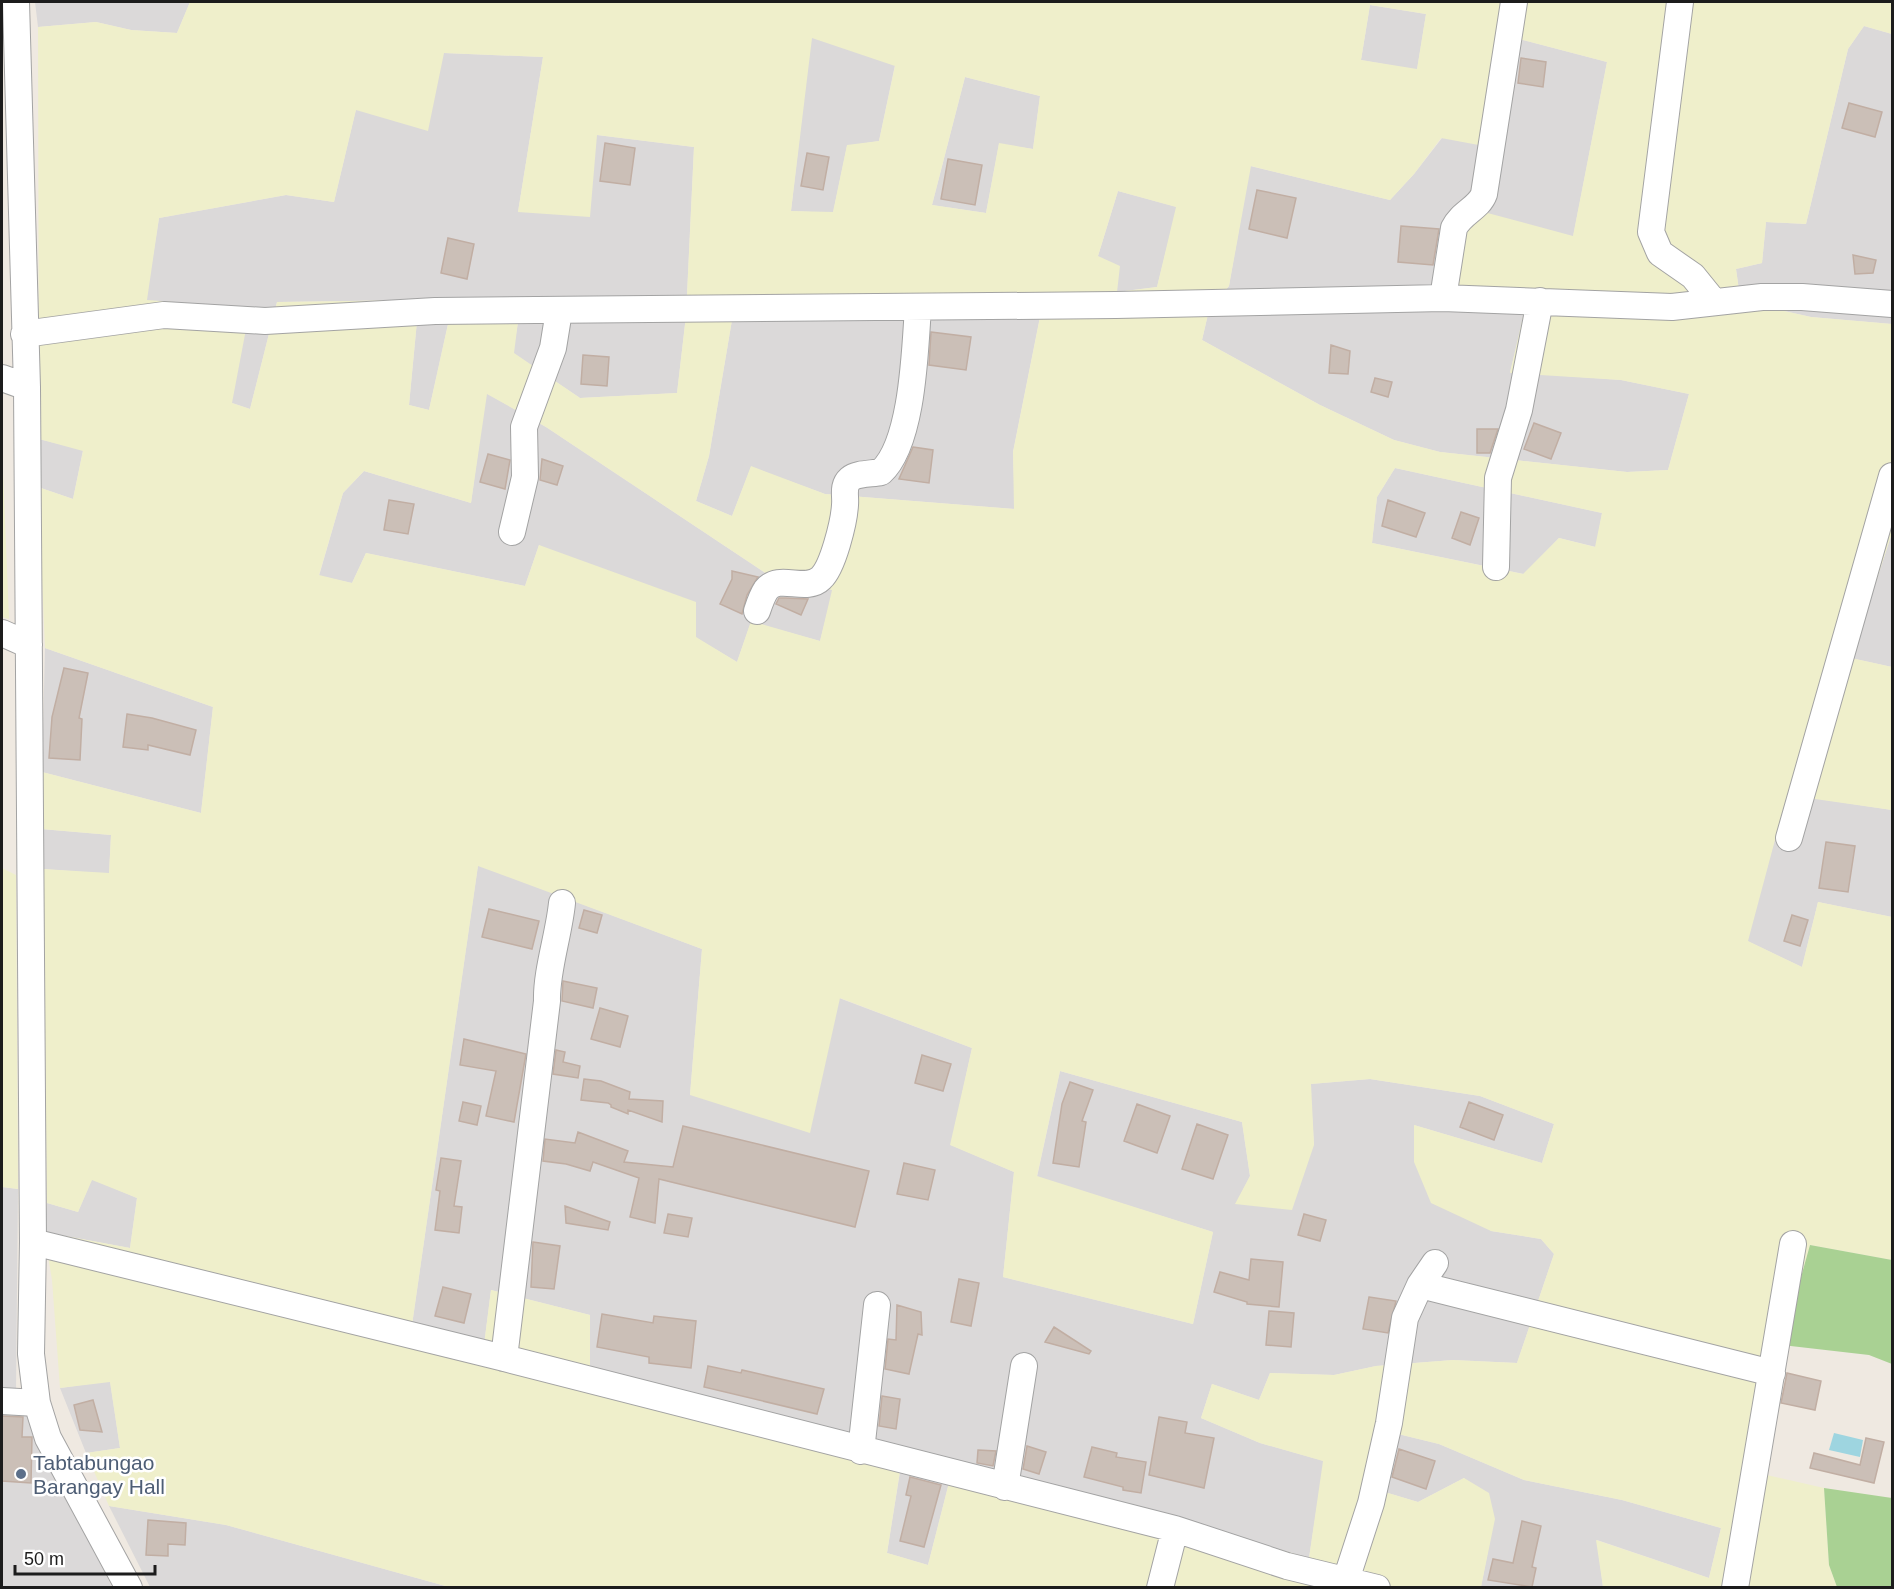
<svg xmlns="http://www.w3.org/2000/svg" width="1894" height="1589" viewBox="0 0 1894 1589" font-family="Helvetica,sans-serif">
<rect width="100%" height="100%" fill="#efe9e1"/>
<path fill="#dbd9d9" d="M35,2H190L177,33L131,30L96,22L38,27Z
M1370,5L1426,14L1417,70L1361,60Z
M1864,26L1892,34V324L1811,317L1784,311L1739,290L1736,269L1762,263L1766,222L1806,224L1848,49Z
M811,37L895,65L879,141L847,146L833,213L791,211Z
M1519,39L1607,62L1573,237L1526,308L1510,372L1621,380L1689,394L1668,470L1627,472L1440,452L1394,440L1320,405L1202,340L1209,310L1229,286L1250,166L1390,200L1414,174Z
M444,53L543,57L518,212L597,135L694,147L686,316L677,393L580,398L513,353L518,322L454,297L429,410L409,405L419,300L277,302L250,409L232,403L146,300L159,218L286,195L334,202L356,109Z
M965,77L1040,96L1033,149L999,144L986,213L932,205Z
M1118,191L1177,207L1157,287L1116,292L1098,256Z
M1041,312L1013,452L1015,509L825,494L751,467L732,516L696,501L709,456L733,314Z
M486,393L546,427L767,574L833,590L820,641L751,622L737,662L539,545L525,586L366,553L352,583L319,576L343,493L364,471L471,503Z
M39,439L83,450L73,499L38,487Z
M1395,468L1602,513L1596,547L1559,538L1524,574L1372,543L1377,497Z
M1892,533V667L1851,658Z
M45,648L213,707L201,813L42,772Z
M1787,794L1892,810V917L1818,902L1802,967L1747,941Z
M41,829L111,835L109,874L43,869Z
M478,865L702,949L690,1095L839,998L972,1048L951,1145L1014,1172L1003,1277L1193,1324L1213,1232L1037,1177L1060,1071L1242,1122L1250,1176L1236,1204L1314,1145L1310,1084L1370,1079L1480,1096L1554,1124L1542,1163L1414,1125L1491,1231L1541,1239L1554,1254L1517,1363L1453,1360L1376,1366L1334,1375L1270,1373L1259,1400L1212,1384L1201,1418L1260,1443L1324,1461L1309,1558L1110,1501L953,1467L928,1565L887,1553L903,1453L590,1369V1315L491,1290L484,1345L412,1325Z
M92,1179L137,1198L130,1248L44,1232L47,1203L78,1212Z
M2,1187L18,1189L16,1392L112,1587H2Z
M110,1381L120,1448L86,1453L60,1388Z
M1394,1433L1439,1444L1524,1480L1622,1500L1721,1528L1709,1578L1597,1540L1603,1587H1481L1494,1519L1464,1478L1418,1502L1378,1490Z
M109,1506L226,1525L449,1587H150Z"/>
<path fill="#efefcb" fill-rule="evenodd" d="M190,2H1892V34L1864,26L1848,49L1806,224L1766,222L1762,263L1736,269L1739,290L1784,311L1811,317L1892,324V533L1851,658L1892,667V810L1787,795L1748,941L1802,967L1818,902L1892,917V1260L1810,1245L1782,1345L1762,1474L1824,1488L1829,1565L1837,1587H1603L1596,1540L1709,1578L1721,1528L1622,1500L1524,1480L1439,1444L1394,1433L1378,1490L1418,1502L1464,1478L1489,1493L1495,1519L1481,1587L1183,1588L1154,1578L1151,1588L449,1587L226,1525L109,1506L86,1453L120,1448L110,1382L60,1388L52,1280L44,1232L130,1248L137,1198L92,1180L78,1212L47,1203L43,869L109,873L111,835L41,829L42,772L201,813L213,707L45,648L38,487L73,499L83,451L39,439L38,27L96,22L131,30L177,33ZM1370,5L1426,14L1417,69L1361,60ZM812,38L895,66L879,141L847,145L833,212L791,211ZM1519,39L1607,62L1573,236L1480,211L1463,229L1451,307L1525,308L1510,373L1621,380L1689,394L1668,470L1627,472L1440,452L1394,440L1320,405L1202,340L1209,310L1229,286L1251,166L1390,200L1414,174L1441,138L1484,146ZM444,53L543,57L518,212L590,217L597,135L694,147L686,316L677,393L580,398L514,353L521,298L454,297L429,410L409,405L419,300L277,302L250,409L232,403L250,308L147,300L159,218L286,195L334,202L356,110L428,131ZM965,77L1040,96L1033,149L999,143L986,213L932,205ZM1118,191L1176,207L1157,287L1117,292L1120,266L1098,256ZM1041,312L1013,452L1014,509L825,494L751,466L732,516L696,501L709,456L733,314ZM487,394L546,427L767,574L832,590L820,641L751,621L737,662L696,637V602L539,545L525,586L366,553L352,583L319,575L343,493L364,471L471,503ZM1395,468L1602,513L1595,547L1559,538L1523,574L1372,543L1377,497ZM478,866L702,949L690,1095L810,1133L840,998L972,1048L950,1145L1014,1172L1003,1277L1193,1324L1213,1232L1037,1176L1060,1071L1242,1122L1250,1176L1235,1204L1292,1210L1314,1145L1311,1084L1370,1079L1480,1096L1554,1124L1542,1163L1414,1125V1162L1431,1203L1491,1231L1541,1239L1554,1254L1517,1363L1453,1360L1376,1366L1334,1375L1270,1373L1259,1400L1212,1384L1201,1418L1260,1443L1323,1461L1309,1558L1110,1501L953,1467L928,1565L887,1553L903,1452L590,1369V1315L491,1290L484,1345L412,1325Z
M2,446L9,619L2,617Z
M2,868L16,875L18,1189L2,1187Z"/>
<path fill="#a9d193" d="M1810,1245L1892,1260V1364L1869,1355L1782,1345Z
M1824,1488L1892,1498V1587H1837L1829,1565Z"/>
<path fill="#9ed5e0" d="M1834,1433L1863,1440L1860,1457L1829,1450Z"/>
<path fill="#cbbfb7" stroke="#c1aea3" stroke-width="1.5" d="M1521,58L1546,62L1543,87L1518,83Z
M1849,103L1882,112L1875,137L1842,128Z
M605,143L635,148L630,185L600,181Z
M807,153L829,157L823,190L801,186Z
M948,159L982,165L975,205L941,199Z
M1257,190L1296,198L1287,238L1249,229Z
M1401,226L1439,229L1433,265L1398,262Z
M448,238L474,244L467,279L441,273Z
M1853,255L1876,260L1873,273L1855,274Z
M931,332L971,337L966,370L929,365Z
M1331,345L1350,351L1348,374L1329,373Z
M583,355L609,357L607,386L581,384Z
M1375,378L1392,382L1388,397L1371,392Z
M1534,423L1561,433L1551,459L1524,449Z
M1477,429H1498L1490,453H1477Z
M913,447L933,450L929,483L899,479Z
M488,454L510,460L505,489L480,482Z
M542,459L563,466L557,485L540,480Z
M389,500L414,504L408,534L384,530Z
M1388,500L1425,513L1416,537L1382,526Z
M1461,512L1479,518L1470,545L1452,538Z
M732,571L758,577L747,595L742,614L720,604L732,579Z
M785,598L808,599L801,615L776,604L779,598Z
M64,668L88,673L79,718L82,719L80,760L49,758L52,717Z
M127,714L152,718L196,730L190,755L148,745V750L123,747Z
M1826,842L1855,846L1848,892L1819,888Z
M489,909L539,921L532,949L482,937Z
M584,910L602,915L597,933L579,928Z
M1792,915L1808,920L1800,946L1784,941Z
M563,981L597,988L593,1008L562,1001Z
M600,1008L628,1016L620,1047L591,1039Z
M464,1039L526,1054L514,1122L486,1116L496,1071L460,1065Z
M556,1050L565,1052L563,1062L580,1066L578,1078L553,1074Z
M922,1055L951,1064L943,1091L915,1083Z
M584,1079L601,1081L630,1092L629,1099L663,1101L662,1122L628,1110V1114L611,1107V1105L608,1103L581,1100Z
M1070,1082L1093,1090L1082,1121L1086,1122L1079,1167L1053,1163L1062,1104Z
M463,1102L481,1106L477,1125L459,1121Z
M1469,1102L1503,1115L1494,1140L1460,1127Z
M1137,1104L1170,1116L1157,1153L1124,1141Z
M1197,1124L1228,1135L1213,1179L1182,1169Z
M683,1126L869,1171L855,1227L659,1179L655,1223L630,1217L639,1178L593,1162L590,1171L566,1164L543,1161L545,1139L575,1143L578,1132L628,1151L624,1162L673,1167Z
M441,1158L461,1161L454,1206L462,1207L459,1233L435,1230L440,1191L436,1190Z
M904,1163L935,1170L928,1200L897,1194Z
M565,1206L610,1222L608,1230L566,1223Z
M668,1214L692,1218L688,1237L664,1233Z
M1304,1214L1326,1220L1320,1241L1298,1235Z
M533,1242L560,1246L554,1289L531,1287Z
M1251,1259L1283,1262L1279,1307L1247,1304V1302L1214,1292L1220,1272L1249,1280Z
M959,1279L979,1283L971,1326L951,1322Z
M443,1287L471,1294L464,1323L435,1316Z
M1369,1297L1396,1301L1388,1333L1363,1329Z
M897,1305L921,1312L922,1335L918,1334L909,1374L885,1369L888,1339L896,1340Z
M1269,1311L1294,1313L1291,1347L1266,1345Z
M602,1314L653,1323L654,1316L696,1321L691,1368L649,1363V1357L597,1347Z
M1054,1327L1091,1351L1089,1354L1045,1342Z
M708,1366L741,1373L742,1370L824,1389L817,1414L704,1387Z
M1787,1373L1821,1381L1815,1410L1781,1403Z
M882,1396L900,1399L896,1429L879,1426Z
M93,1400L102,1432L80,1430L74,1405Z
M2,1416L23,1417L22,1437H32L31,1483L2,1481Z
M1159,1417L1187,1422L1185,1433L1214,1438L1204,1488L1149,1475Z
M1866,1438L1884,1442L1874,1483L1810,1468L1814,1453L1860,1465Z
M1027,1446L1046,1452L1039,1474L1023,1469Z
M1092,1447L1117,1453L1116,1457L1146,1462L1141,1493L1123,1490V1487L1084,1477Z
M1399,1449L1435,1461L1426,1489L1392,1477Z
M978,1450L996,1451L993,1466L977,1463Z
M910,1477L941,1485L924,1547L900,1541L911,1496L906,1495Z
M148,1520L186,1523L185,1545L168,1544V1556L146,1555Z
M1522,1521L1541,1526L1532,1567L1536,1568L1532,1587L1488,1580L1493,1559L1513,1563Z"/>
<g fill="none" stroke-linecap="round" stroke-linejoin="round">
<defs>
<path id="minor" d="M16,2L27,387L33,1242L31,1354L37,1403L48,1438L129,1588
M1680,2L1651,232L1660,253L1693,276L1714,302
M1443,298L1454,228C1461,213 1479,208 1484,194L1514,2
M24,334L164,315L265,321L435,311L1116,305L1443,298L1672,307L1762,297H1802L1892,304
M2,378L27,387
M512,532L525,477L524,427L553,348L559,311
M1496,567L1498,478L1519,410L1540,301
M757,611C759,605 762,596 766,590C779,573 806,593 821,578C833,567 844,522 845,505C846,496 842,486 850,479C857,473 872,474 881,472C913,443 915,349 918,307
M2,633L29,645
M1789,838L1892,476
M33,1242L504,1358L1175,1529L1287,1566L1377,1588
M1420,1285L1772,1373
M504,1358L547,1001C546,972 559,934 562,903
M2,1401L37,1403
M861,1451L877,1305
M1005,1487L1024,1366
M1346,1580L1371,1503L1389,1423L1405,1318L1420,1285L1435,1263
M1160,1588L1175,1529
M1735,1588L1793,1244"/>
</defs>
<use href="#minor" stroke="#a3a3a3" stroke-width="28"/>
<use href="#minor" stroke="#fff" stroke-width="26"/>
</g>
<circle fill="#5c6f8a" stroke="#fff" stroke-width="2" cx="21" cy="1474" r="6"/>
<g text-anchor="middle" dominant-baseline="central" stroke-width="5" stroke-linejoin="round" paint-order="stroke">
<g font-size="21" fill="#4e5e75" stroke="#fff" text-anchor="start">
<text x="33" y="1462">Tabtabungao<tspan x="33" dy="24">Barangay Hall</tspan></text>
</g>
</g>
<rect width="1894" height="1589" fill="none" stroke="#1c1c1c" stroke-width="6"/>
<path d="M15 1565v9h140v-9" fill="none" stroke="#1c1c1c" stroke-width="3"/>
<text x="24" y="1565" font-size="18" fill="#1c1c1c" stroke="#ffffff" stroke-width="4.5" paint-order="stroke">50 m</text>
</svg>
